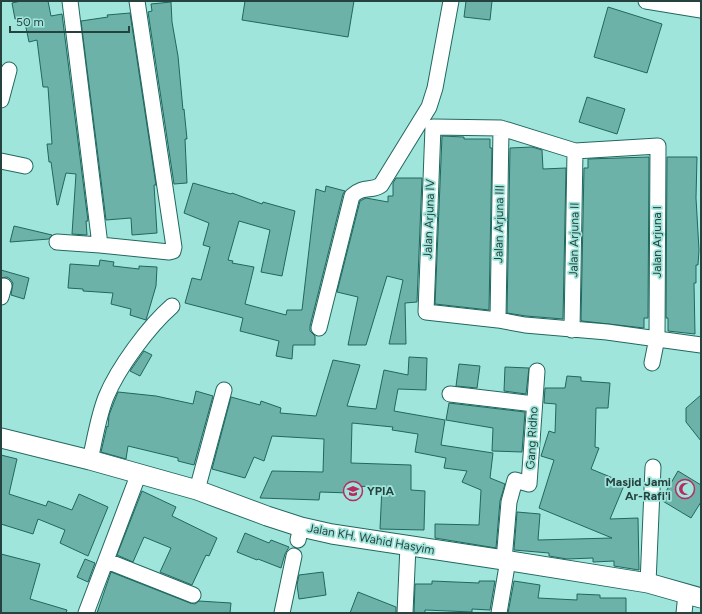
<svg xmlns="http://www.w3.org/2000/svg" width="702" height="614" viewBox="0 0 702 614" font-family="Figtree,sans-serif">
<rect width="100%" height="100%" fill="#a0e5db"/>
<path fill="#6db2a8" stroke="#20675f" d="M21,1H48L51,16L62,14L88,221H86L87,235L72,234L76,174L66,173L58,205H57L51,162H49L47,144H52L48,87H43L37,40L29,42L24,18L15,19L12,3Z
M245,1H354L348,37L242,20Z
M466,1H492L490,20L464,17Z
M171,2L172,22L178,56L183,110L184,109L187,139H185L187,183L174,184L148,12L152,11L151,4Z
M608,7L662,24L647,73L594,57Z
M130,13L156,185H154L157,233L132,235L131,218L106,220L81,21L108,17L107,15Z
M587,97L625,109L617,134L579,122Z
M442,136L464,137V139H490V148H492L489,310L435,304Z
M532,147L542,150L543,169L566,168L563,319L526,316L507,313L510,148Z
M649,157L648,318H644V328L582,321L581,320L584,168H588V159Z
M667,157H697L696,198L699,250L698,265H696V283H694L695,334L668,331V318H666Z
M396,178H422L417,302L405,303L406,344H389L403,280L387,276L366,345H348L358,297L337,292L360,201L366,198L388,202V196H393V183Z
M193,183L231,194L232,193L262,204L263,202L295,211L282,276L261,272L270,230L239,221L228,260L233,261L232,263L254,267L245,304L286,315L287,310H302L316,189L325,192L326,186L345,191L343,194L310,326V331L315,336V345H293L292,359L276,356L279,341L240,331L243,318L185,303L192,278L201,280L210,247L203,245L209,223L184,213Z
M14,226L52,235L49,239L10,242Z
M100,260L114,262L113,266L139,269V266L157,267L156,286L146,320L130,315L131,309L111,304L113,293L83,291V289L68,288L70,264L99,266Z
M1,270L29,278L24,299L11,295L13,283L10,279L7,277L1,278Z
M144,351L152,355L140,376L130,371Z
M409,357L427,358L426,390L398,389L394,411L445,420L441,445L493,453L490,478L505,484L500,501L496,548L435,538V524L479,525L481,490L462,482L467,471L444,468L446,458L415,452L418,434L392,430L393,427L352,423L351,463L411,465V490L425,491L424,530L380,529L382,487L350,486V493L320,492L319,500L260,498L272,471L323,472L324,439L272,436L264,461L254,457L245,478L212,469L231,397L260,405L261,401L281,408L280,413L316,416L333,360L360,365L347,406L376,409L384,370L408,375Z
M459,364L480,366L477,388L456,386Z
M505,367L529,368L526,394L504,391Z
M567,376L581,377V381L610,383L608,408H596L595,447L599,448L591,469L625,483L610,519L638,518L639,570L614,566V561L593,562V558L567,559L549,556V553L514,550L517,512L540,514L538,540L612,538L539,508L554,460L541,456L549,431L555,433L556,404L544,403L545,388H565Z
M196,391L213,396L194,465L178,461V458L128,446L126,459L101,452L107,426L108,427L109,415L118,392L156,396L193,404Z
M701,395V441L686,422V408Z
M449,403L525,412L522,452L492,451L493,428L446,420Z
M1,455L17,459L9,494L46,506L48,501L72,510L79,494L108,507L88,556L60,543L65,530L38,519L33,534L1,524Z
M678,471L701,485V502L691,518L661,500Z
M142,491L176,507L172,516L217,538L209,556L206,555L192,585L160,572L171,548L144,537L133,562L117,555Z
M245,533L269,543L271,540L289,547L285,554L281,568L258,559L257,560L237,552Z
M1,554L40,564L30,599L67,610L66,613H1Z
M85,559L95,563L88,582L77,577Z
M111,572L190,603L195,604L199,601L231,603L230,613H97Z
M323,572L326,595L299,599L297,585L299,575Z
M432,581L479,583V581H495L490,610L472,609V612L425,610V613H414L415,584H432Z
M514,581L540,585L538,598L577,600V594L600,595V598H626V613H508Z
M358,592L396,607V613H350Z"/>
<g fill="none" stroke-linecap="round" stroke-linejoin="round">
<defs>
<path id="minor" d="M70,1L100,245
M646,1L701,10
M1,100L9,70
M1,161L25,166
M57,242L100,245L169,252L173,251L174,247L137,1
M1,297L4,286
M498,320L501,128
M319,328L352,196C364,185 371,192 381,185L429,107L435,88L451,1
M572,330L575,151
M652,363L657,338L658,146L575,151L501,128L433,127L426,312L498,320L525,325L607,332L701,345
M450,394L534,404
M90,460C95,439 98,417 106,397C118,368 148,327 172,306
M197,490L224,390
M298,540L301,527
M504,560L509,502L515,480L529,484L537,371
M107,561L193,595
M648,583L653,467
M86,613L139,473
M282,613L294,556
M405,613L408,546
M499,613L508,560
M684,613L686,594"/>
<path id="tertiary" d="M1,438L90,460L197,490L267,516L301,527L332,534L504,560L648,583L701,598"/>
</defs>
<use href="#minor" stroke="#21685f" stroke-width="17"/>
<use href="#tertiary" stroke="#21685f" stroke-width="21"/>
<use href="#minor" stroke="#fff" stroke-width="15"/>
<use href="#tertiary" stroke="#fff" stroke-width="19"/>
</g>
<defs>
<symbol id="mosque-ring" viewBox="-11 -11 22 22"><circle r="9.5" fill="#a0e5db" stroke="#b82b5f" stroke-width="1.5"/><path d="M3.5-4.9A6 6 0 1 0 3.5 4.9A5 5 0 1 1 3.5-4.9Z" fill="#b82b5f"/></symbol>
<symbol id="school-ring" viewBox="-11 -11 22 22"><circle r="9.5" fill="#a0e5db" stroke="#b82b5f" stroke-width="1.5"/><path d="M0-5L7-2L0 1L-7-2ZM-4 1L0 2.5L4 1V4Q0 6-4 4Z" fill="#b82b5f"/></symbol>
</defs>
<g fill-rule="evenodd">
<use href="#mosque-ring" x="674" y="478" width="22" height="22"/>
<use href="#school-ring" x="342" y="480" width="22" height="22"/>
</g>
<g text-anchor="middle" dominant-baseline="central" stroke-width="3.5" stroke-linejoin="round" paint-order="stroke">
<g font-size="12" fill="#26423e" stroke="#a0e5db">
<text transform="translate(429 219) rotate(-88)">Jalan Arjuna IV</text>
<text transform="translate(499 224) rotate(-89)">Jalan Arjuna III</text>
<text transform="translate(574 240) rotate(-89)">Jalan Arjuna II</text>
<text transform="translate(657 242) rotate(-90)">Jalan Arjuna I</text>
<text transform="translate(532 438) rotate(-87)">Gang Ridho</text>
<text transform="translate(371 539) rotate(10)">Jalan KH. Wahid Hasyim</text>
</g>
<g font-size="12" font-weight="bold" fill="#26423e" stroke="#a0e5db" text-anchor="end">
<text x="671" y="482">Masjid Jami<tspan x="671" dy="14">Ar-Rafi'i</tspan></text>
<text x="367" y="491" text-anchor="start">YPIA</text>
</g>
</g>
<rect width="702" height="614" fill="none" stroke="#26423e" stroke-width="4"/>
<path d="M10 26v6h119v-6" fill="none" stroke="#26423e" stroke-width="2"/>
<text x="16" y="26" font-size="12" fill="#26423e" stroke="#a0e5db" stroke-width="3" paint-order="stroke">50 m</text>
</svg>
